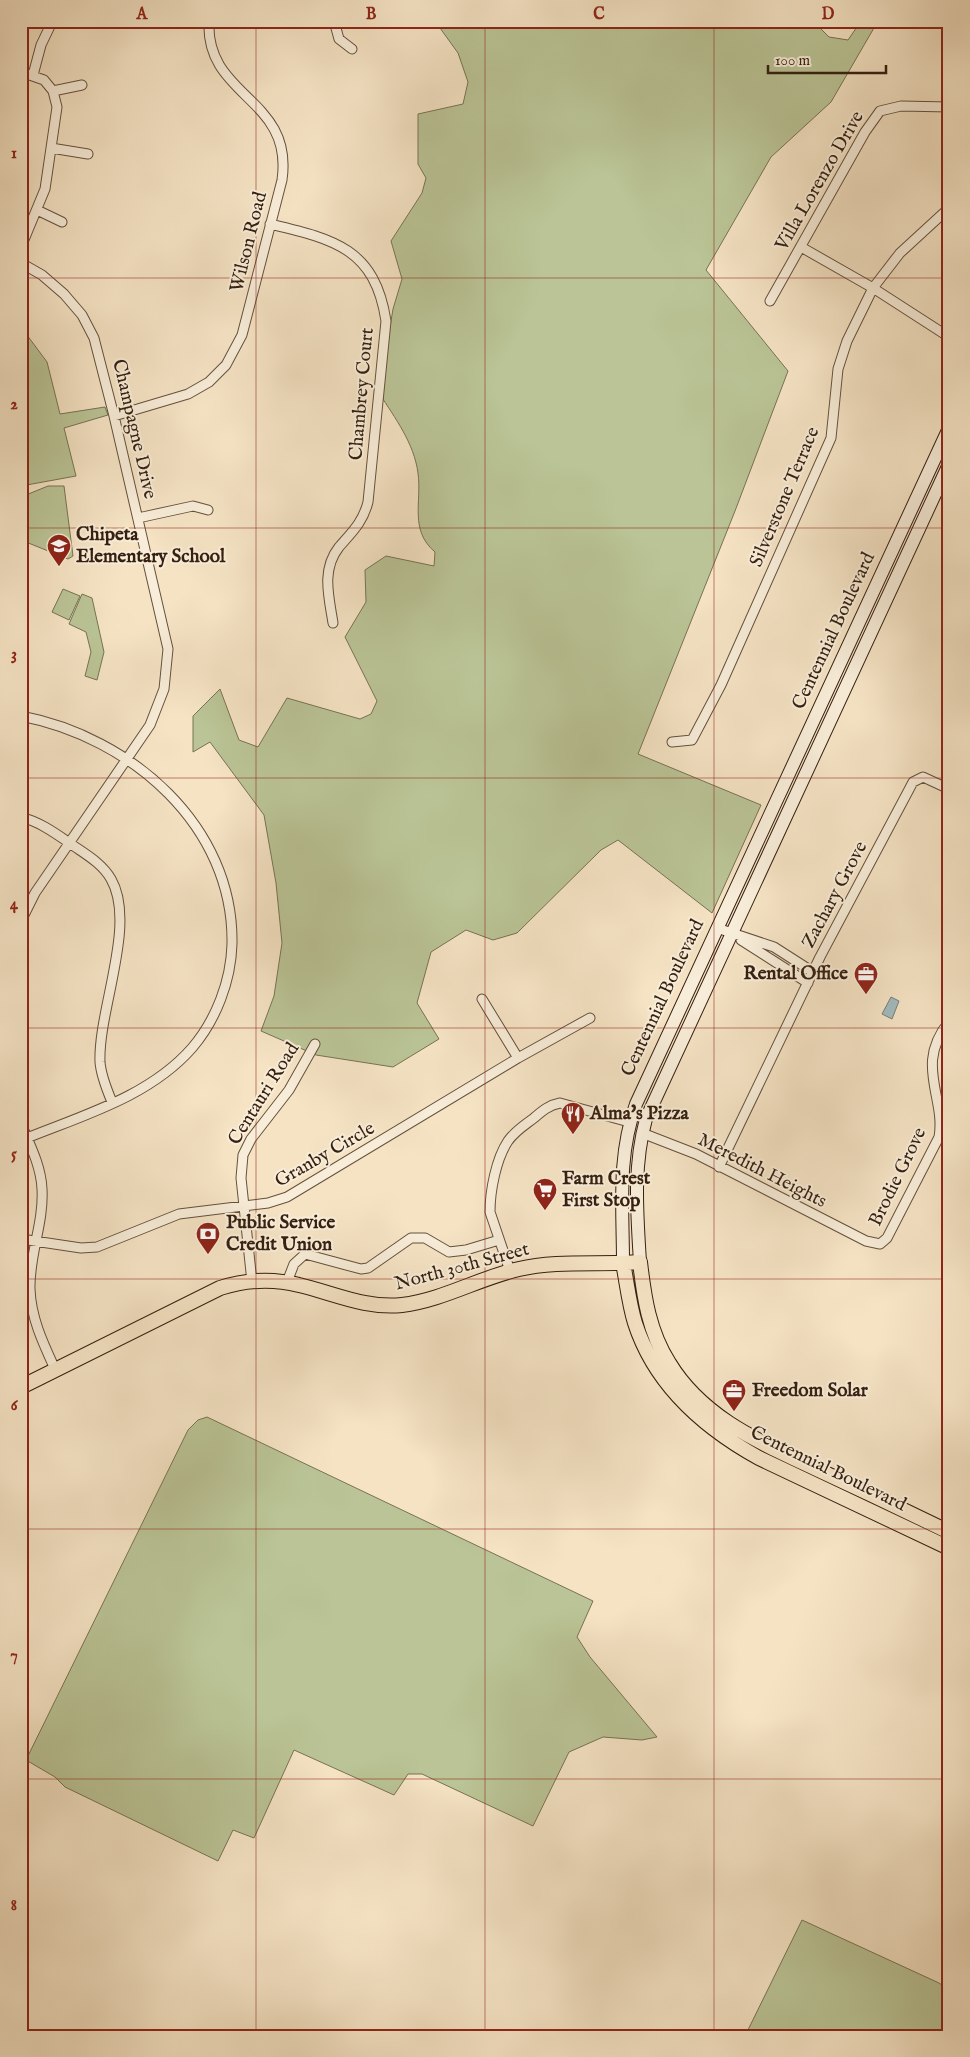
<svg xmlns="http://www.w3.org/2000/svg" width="970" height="2057" viewBox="0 0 970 2057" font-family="'IM FELL English',serif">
<rect width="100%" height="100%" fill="#f5e3c4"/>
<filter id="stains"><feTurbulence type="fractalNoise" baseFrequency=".004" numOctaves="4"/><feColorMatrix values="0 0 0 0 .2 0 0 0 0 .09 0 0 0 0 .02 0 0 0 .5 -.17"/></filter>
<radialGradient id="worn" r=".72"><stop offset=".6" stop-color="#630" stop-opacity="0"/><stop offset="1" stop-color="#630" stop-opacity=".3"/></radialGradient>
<path fill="#bac496" stroke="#787253" d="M439,21H813L829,37L848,40L861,21H878L831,102L771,157L706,270L788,371L735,511L638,754L761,805L712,913L618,840L601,850L517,933L493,940L466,930L431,952L417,1003L439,1039L393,1067L316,1055L261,1031L274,996L282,943L276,883L264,815L210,742L193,752V716L220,689L239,740L258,747L287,698L360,719L371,714L377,701L345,637L366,602L365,570L386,556L434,566L435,552C409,530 422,502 418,473C414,443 395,418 379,393L393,309L402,279L391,241L422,193L426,178L418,164V114L463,104L468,82L458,53L440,28Z
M21,327L47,362L60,414L105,407L108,415L64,428L76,476L21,486Z
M48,486H64L73,556L68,559L21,540V497Z
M63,589L80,596L69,620L52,612Z
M82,594L92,598L104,652L97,680L85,676L91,652L86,632L69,624Z
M207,1417L593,1601L577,1637L590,1657L657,1737L642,1740L603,1737L569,1752L533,1826L422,1774H408L394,1795L294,1750L254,1838L233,1830L218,1861L65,1787L55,1777L26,1760L188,1430L198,1420Z
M802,1920L939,1983L949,1990V2036H745Z"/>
<path fill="#a1bbbf" stroke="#767d79" d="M891,997L899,1001L892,1019L882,1014Z"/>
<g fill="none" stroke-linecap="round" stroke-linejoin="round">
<defs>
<path id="minor" d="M334,21L339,39L352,49
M21,72L44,80L53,91L57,107L45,189L21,247
M33,75L41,45L52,22
M53,91L82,85
M51,148L88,154
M37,210L62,222
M270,224C333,239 375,248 386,321L368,502C363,522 352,532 339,547C321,570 329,597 333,623
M801,247L873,288L949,337
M21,263L42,275L64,294L82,315L94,338L114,416L168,649L164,689L150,725L35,893L21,921
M770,301L865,132L880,111L901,106L949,107
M114,416L188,394L209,382L226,365L242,335L282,180C294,97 205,98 209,21
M138,518L193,506L208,510
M21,716C131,737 234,826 232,944C231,981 216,1020 192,1048C150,1096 84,1115 27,1138
M672,742L692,740L721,685L831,438L838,369L847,341L873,288L883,275L900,253L949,208
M21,817C40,822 55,833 71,844C85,854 102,863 111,879C137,924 98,1010 100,1062C101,1076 107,1090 112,1102
M717,928L774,947L813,972
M741,940L808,983
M482,999L518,1058
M21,1124C30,1145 41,1166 42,1189C44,1223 29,1255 30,1289C31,1318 43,1343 55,1369
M642,1133L696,1154L866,1241L880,1244L887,1238L939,1137C946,1098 914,1064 949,1022
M719,1167L820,957L913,782L923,777L949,789
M21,1239L81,1248L97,1247L179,1214L268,1203L287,1197L518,1058L590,1018
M510,1271L490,1212C490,1191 496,1159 508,1141C515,1131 525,1125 534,1118C542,1111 549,1105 560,1103L629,1122
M252,1282L241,1178L243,1155L251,1139L289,1090L315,1044
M287,1282L294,1264L305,1254L361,1269L368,1268L411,1238H425L449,1252L466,1250L499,1240"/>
<path id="secondary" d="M640,1262C637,1213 633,1166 646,1119L949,464
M623,1263C623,1208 617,1157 636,1104L949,428"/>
<path id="primary" d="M623,1263C627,1283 629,1304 635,1323C655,1385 703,1427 759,1458L949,1548
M21,1387L220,1288C245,1280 272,1278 299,1285C333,1293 366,1309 402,1305C443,1300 479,1278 519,1269C556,1260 601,1265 640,1262C644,1297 649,1332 669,1363C704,1421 767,1445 825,1473C866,1492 908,1512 949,1532"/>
</defs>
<use href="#minor" stroke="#65503d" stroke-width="11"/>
<use href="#secondary" stroke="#351f10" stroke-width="14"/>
<use href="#primary" stroke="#351f10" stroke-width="16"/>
<use href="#minor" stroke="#f8edd9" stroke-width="9"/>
<use href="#secondary" stroke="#f8edd9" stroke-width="12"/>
<use href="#primary" stroke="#f5e3c4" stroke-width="14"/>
</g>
<path fill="none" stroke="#8f2418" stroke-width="1" stroke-opacity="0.55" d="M256,21V2036M485,21V2036M714,21V2036M21,278H949M21,528H949M21,778H949M21,1028H949M21,1279H949M21,1529H949M21,1779H949"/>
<defs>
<symbol id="school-pin" viewBox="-11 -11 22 30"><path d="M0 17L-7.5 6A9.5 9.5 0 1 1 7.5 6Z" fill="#8f2418" stroke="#f8edd9"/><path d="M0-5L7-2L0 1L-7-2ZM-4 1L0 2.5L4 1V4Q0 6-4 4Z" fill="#fff"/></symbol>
<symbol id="office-pin" viewBox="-11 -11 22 30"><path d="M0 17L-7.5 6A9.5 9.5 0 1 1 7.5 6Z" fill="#8f2418" stroke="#f8edd9"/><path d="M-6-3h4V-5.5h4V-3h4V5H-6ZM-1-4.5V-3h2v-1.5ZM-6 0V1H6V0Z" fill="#fff"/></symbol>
<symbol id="restaurant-pin" viewBox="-11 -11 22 30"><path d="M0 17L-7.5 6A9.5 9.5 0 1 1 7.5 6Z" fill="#8f2418" stroke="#f8edd9"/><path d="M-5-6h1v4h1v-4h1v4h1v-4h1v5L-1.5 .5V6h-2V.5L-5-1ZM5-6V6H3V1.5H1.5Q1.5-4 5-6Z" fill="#fff"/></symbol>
<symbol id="supermarket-pin" viewBox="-11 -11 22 30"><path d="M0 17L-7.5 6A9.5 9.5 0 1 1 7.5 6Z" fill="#8f2418" stroke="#f8edd9"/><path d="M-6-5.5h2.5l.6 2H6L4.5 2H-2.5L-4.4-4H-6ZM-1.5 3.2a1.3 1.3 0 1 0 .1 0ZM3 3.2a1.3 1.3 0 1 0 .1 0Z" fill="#fff"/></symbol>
<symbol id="bank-pin" viewBox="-11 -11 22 30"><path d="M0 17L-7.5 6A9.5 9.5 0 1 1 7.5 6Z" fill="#8f2418" stroke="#f8edd9"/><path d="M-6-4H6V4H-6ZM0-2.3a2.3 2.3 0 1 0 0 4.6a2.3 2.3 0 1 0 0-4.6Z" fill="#fff"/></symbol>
</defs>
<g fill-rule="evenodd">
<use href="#school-pin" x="45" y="532" width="28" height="38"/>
<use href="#office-pin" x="852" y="960" width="28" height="38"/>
<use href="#restaurant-pin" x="559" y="1100" width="28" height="38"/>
<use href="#supermarket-pin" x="531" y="1176" width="28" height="38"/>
<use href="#bank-pin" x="194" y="1220" width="28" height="38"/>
<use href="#office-pin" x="720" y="1377" width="28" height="38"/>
</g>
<g text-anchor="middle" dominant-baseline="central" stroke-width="4" stroke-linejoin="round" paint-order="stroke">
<g font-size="19" fill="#351f10" stroke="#f8edd9">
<text transform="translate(820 181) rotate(-60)">Villa Lorenzo Drive</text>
<text transform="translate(249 242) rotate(-76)">Wilson Road</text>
<text transform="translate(362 394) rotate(-85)">Chambrey Court</text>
<text transform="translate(134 429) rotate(77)">Champagne Drive</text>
<text transform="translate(785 497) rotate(-67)">Silverstone Terrace</text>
<text transform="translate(834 631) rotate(-65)">Centennial Boulevard</text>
<text transform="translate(835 895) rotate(-62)">Zachary Grove</text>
<text transform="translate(663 998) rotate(-65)">Centennial Boulevard</text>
<text transform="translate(264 1094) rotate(-58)">Centauri Road</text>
<text transform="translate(325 1155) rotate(-30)">Granby Circle</text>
<text transform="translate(762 1171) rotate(27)">Meredith Heights</text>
<text transform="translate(898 1177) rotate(-64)">Brodie Grove</text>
<text transform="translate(462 1267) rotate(-15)">North 30th Street</text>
<text transform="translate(828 1469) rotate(26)">Centennial Boulevard</text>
</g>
<g font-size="19" font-weight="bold" fill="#351f10" stroke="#f8edd9" text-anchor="start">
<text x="76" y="535">Chipeta<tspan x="76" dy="22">Elementary School</tspan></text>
<text x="848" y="974" text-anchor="end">Rental Office</text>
<text x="590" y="1114">Alma's Pizza</text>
<text x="562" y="1179">Farm Crest<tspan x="562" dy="22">First Stop</tspan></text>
<text x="226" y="1223">Public Service<tspan x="226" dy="22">Credit Union</tspan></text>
<text x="752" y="1391">Freedom Solar</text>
</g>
</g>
<rect width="970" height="2057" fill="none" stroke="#f5e3c4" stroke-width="55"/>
<path d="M768 65v8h118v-8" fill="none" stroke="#351f10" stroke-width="2.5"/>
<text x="775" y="65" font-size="15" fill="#351f10" stroke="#f8edd9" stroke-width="4" paint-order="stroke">100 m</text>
<rect x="28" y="28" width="914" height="2002" fill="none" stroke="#8f2418" stroke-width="2"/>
<g font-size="16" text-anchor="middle" font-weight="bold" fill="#8f2418">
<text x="142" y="19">A</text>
<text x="371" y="19">B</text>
<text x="599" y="19">C</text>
<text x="828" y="19">D</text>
<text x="14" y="158">1</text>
<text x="14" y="409">2</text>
<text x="14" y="659">3</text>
<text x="14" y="909">4</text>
<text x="14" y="1159">5</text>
<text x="14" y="1410">6</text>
<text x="14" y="1660">7</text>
<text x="14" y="1910">8</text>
</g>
<rect width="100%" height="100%" filter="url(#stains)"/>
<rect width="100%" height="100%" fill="url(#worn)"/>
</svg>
